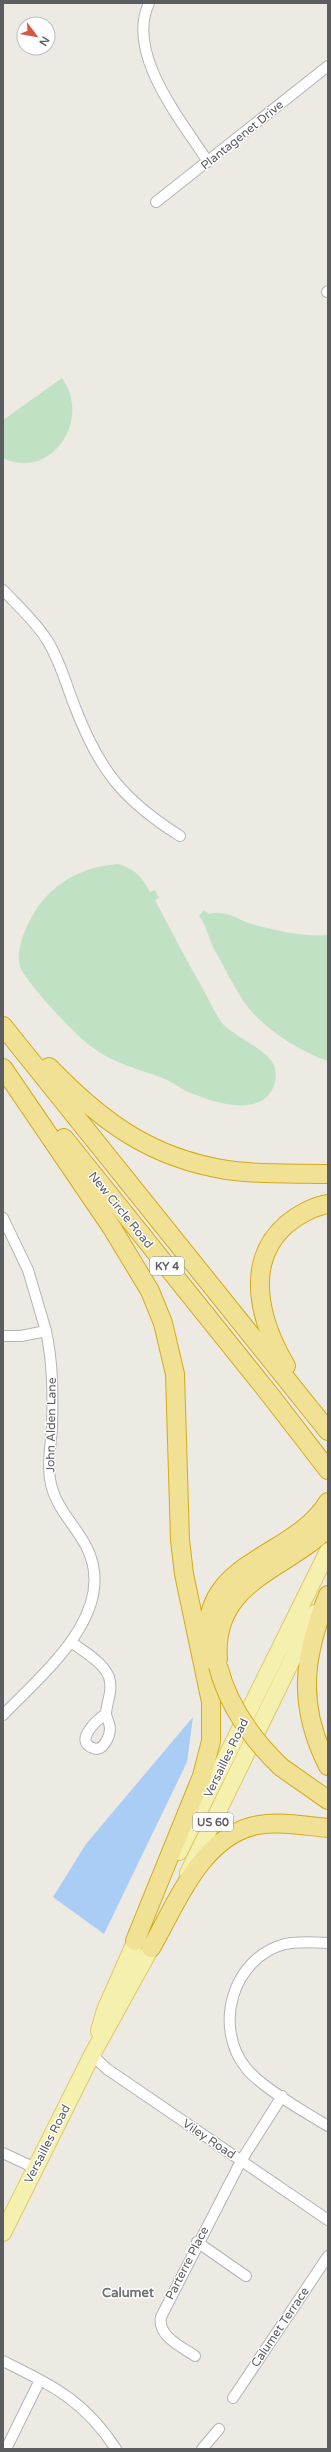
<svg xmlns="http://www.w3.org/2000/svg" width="331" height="2452" viewBox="0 0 331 2452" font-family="'Varela Round',sans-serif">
<rect width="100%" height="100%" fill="#eceae2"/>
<path fill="#c1e1c4" d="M62,378C93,422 49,481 3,458V420Z
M118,864C135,869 142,877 150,892L155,890L159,898L155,900C171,930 186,960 203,989C209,1000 215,1013 222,1023C235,1038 270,1050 275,1068C277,1077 275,1087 269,1094C253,1115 213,1102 193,1094C183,1091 175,1083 165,1079C140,1069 114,1064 92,1047C77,1037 25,982 20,966C15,951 26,926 34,913C53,882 82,867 118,864Z
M204,910L209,914C226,909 239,921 255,925C278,931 304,937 328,935V1061C297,1050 260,1027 242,999C232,983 223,965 214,949C210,941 204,920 199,916Z"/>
<path fill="#a9cdf5" d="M193,1717L187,1762L104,1934L53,1897L86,1844Z"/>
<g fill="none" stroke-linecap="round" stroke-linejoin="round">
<defs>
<path id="minor" d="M149,3C125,54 182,121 208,162
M156,202L328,66
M327,292L328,291
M3,590C18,606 35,621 47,640C60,660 66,685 75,707C99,770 123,800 180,836
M3,1218L28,1270L46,1331L21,1336H3
M71,1642C83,1651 103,1662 109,1677C113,1691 107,1701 106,1713C106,1718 110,1723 110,1728C110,1736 103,1753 93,1748C73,1741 98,1719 106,1714
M3,1715C42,1674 119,1613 87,1548C75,1524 54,1507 50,1479C47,1462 51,1445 52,1428C53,1395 53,1364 46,1331
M328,1943C314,1942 299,1941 285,1944C232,1958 213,2027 246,2068C261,2087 306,2113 328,2126
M92,2055L107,2069L328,2220
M3,2153L35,2168
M197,2242L246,2276
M195,2356C182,2347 157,2336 161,2317L241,2161L282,2096
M3,2361C53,2386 84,2400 116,2449
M233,2398L328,2256
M6,2449L40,2380
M202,2449L219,2429"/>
<path id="primary" d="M179,1852L328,1551
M188,1873L315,1613
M99,2031L105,2010L140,1931
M3,2233L92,2055L157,1937"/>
<path id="motorway" d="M3,1026L328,1431
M49,1067C102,1122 151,1158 227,1170C260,1175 295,1173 328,1174
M3,1068L112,1228L150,1291L163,1323L175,1374L180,1540L184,1574L211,1702V1741L202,1776L135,1941
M64,1138L271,1396L328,1470
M286,1366C260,1322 243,1262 287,1224C298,1215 314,1206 328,1204
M328,1595C303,1657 297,1705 328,1766
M209,1650C195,1559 293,1560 328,1502
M218,1659C212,1581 286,1570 328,1528
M281,1767L328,1800
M151,1948C177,1903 202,1835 258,1825C280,1821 305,1826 328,1828"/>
</defs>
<use href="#minor" stroke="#b3b4b8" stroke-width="12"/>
<use href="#primary" stroke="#e1ca66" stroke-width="18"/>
<use href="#motorway" stroke="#d5ab19" stroke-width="20"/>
<use href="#minor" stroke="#fff" stroke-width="10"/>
<use href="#primary" stroke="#f5f0ae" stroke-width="16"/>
<use href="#motorway" stroke="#f0e195" stroke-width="18"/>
<defs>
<path id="motorway-bridge" d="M218,1666C228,1705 253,1740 281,1767"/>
</defs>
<use href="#motorway-bridge" stroke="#d5ab19" stroke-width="20" stroke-linecap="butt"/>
<use href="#motorway-bridge" stroke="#f0e195" stroke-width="18"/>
</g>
<g text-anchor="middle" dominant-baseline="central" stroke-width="3" stroke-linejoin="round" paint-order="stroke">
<g fill="#fff" stroke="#8c8e90" stroke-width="1">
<rect x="150" y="1257" width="34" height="18" rx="3"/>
<rect x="193" y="1813" width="40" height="18" rx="3"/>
</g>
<g font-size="11" font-weight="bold" fill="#5b5d61">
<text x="167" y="1266">KY 4</text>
<text x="213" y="1822">US 60</text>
</g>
<g font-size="12" fill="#5b5d61" stroke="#fff">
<text transform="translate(242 135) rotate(-39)">Plantagenet Drive</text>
<text transform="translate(121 1210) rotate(51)">New Circle Road</text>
<text transform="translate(51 1425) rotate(-89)">John Alden Lane</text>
<text transform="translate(226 1758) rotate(-64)">Versailles Road</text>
<text transform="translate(209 2139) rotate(34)">Viley Road</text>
<text transform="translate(47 2144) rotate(-63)">Versailles Road</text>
<text transform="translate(187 2263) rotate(-63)">Parterre Place</text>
<text transform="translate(280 2327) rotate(-56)">Calumet Terrace</text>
</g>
<g font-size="13" font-weight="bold" fill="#6c6f73" stroke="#fff">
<text x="128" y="2293">Calumet</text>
</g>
</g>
<rect width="331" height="2452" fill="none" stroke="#5b5d61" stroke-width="8"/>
<g transform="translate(36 36) rotate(122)"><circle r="19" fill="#ffffff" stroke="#bdbec0"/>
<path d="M0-3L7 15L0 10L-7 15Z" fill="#d5583f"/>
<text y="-6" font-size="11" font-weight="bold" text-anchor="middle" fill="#5b5d61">N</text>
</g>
</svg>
